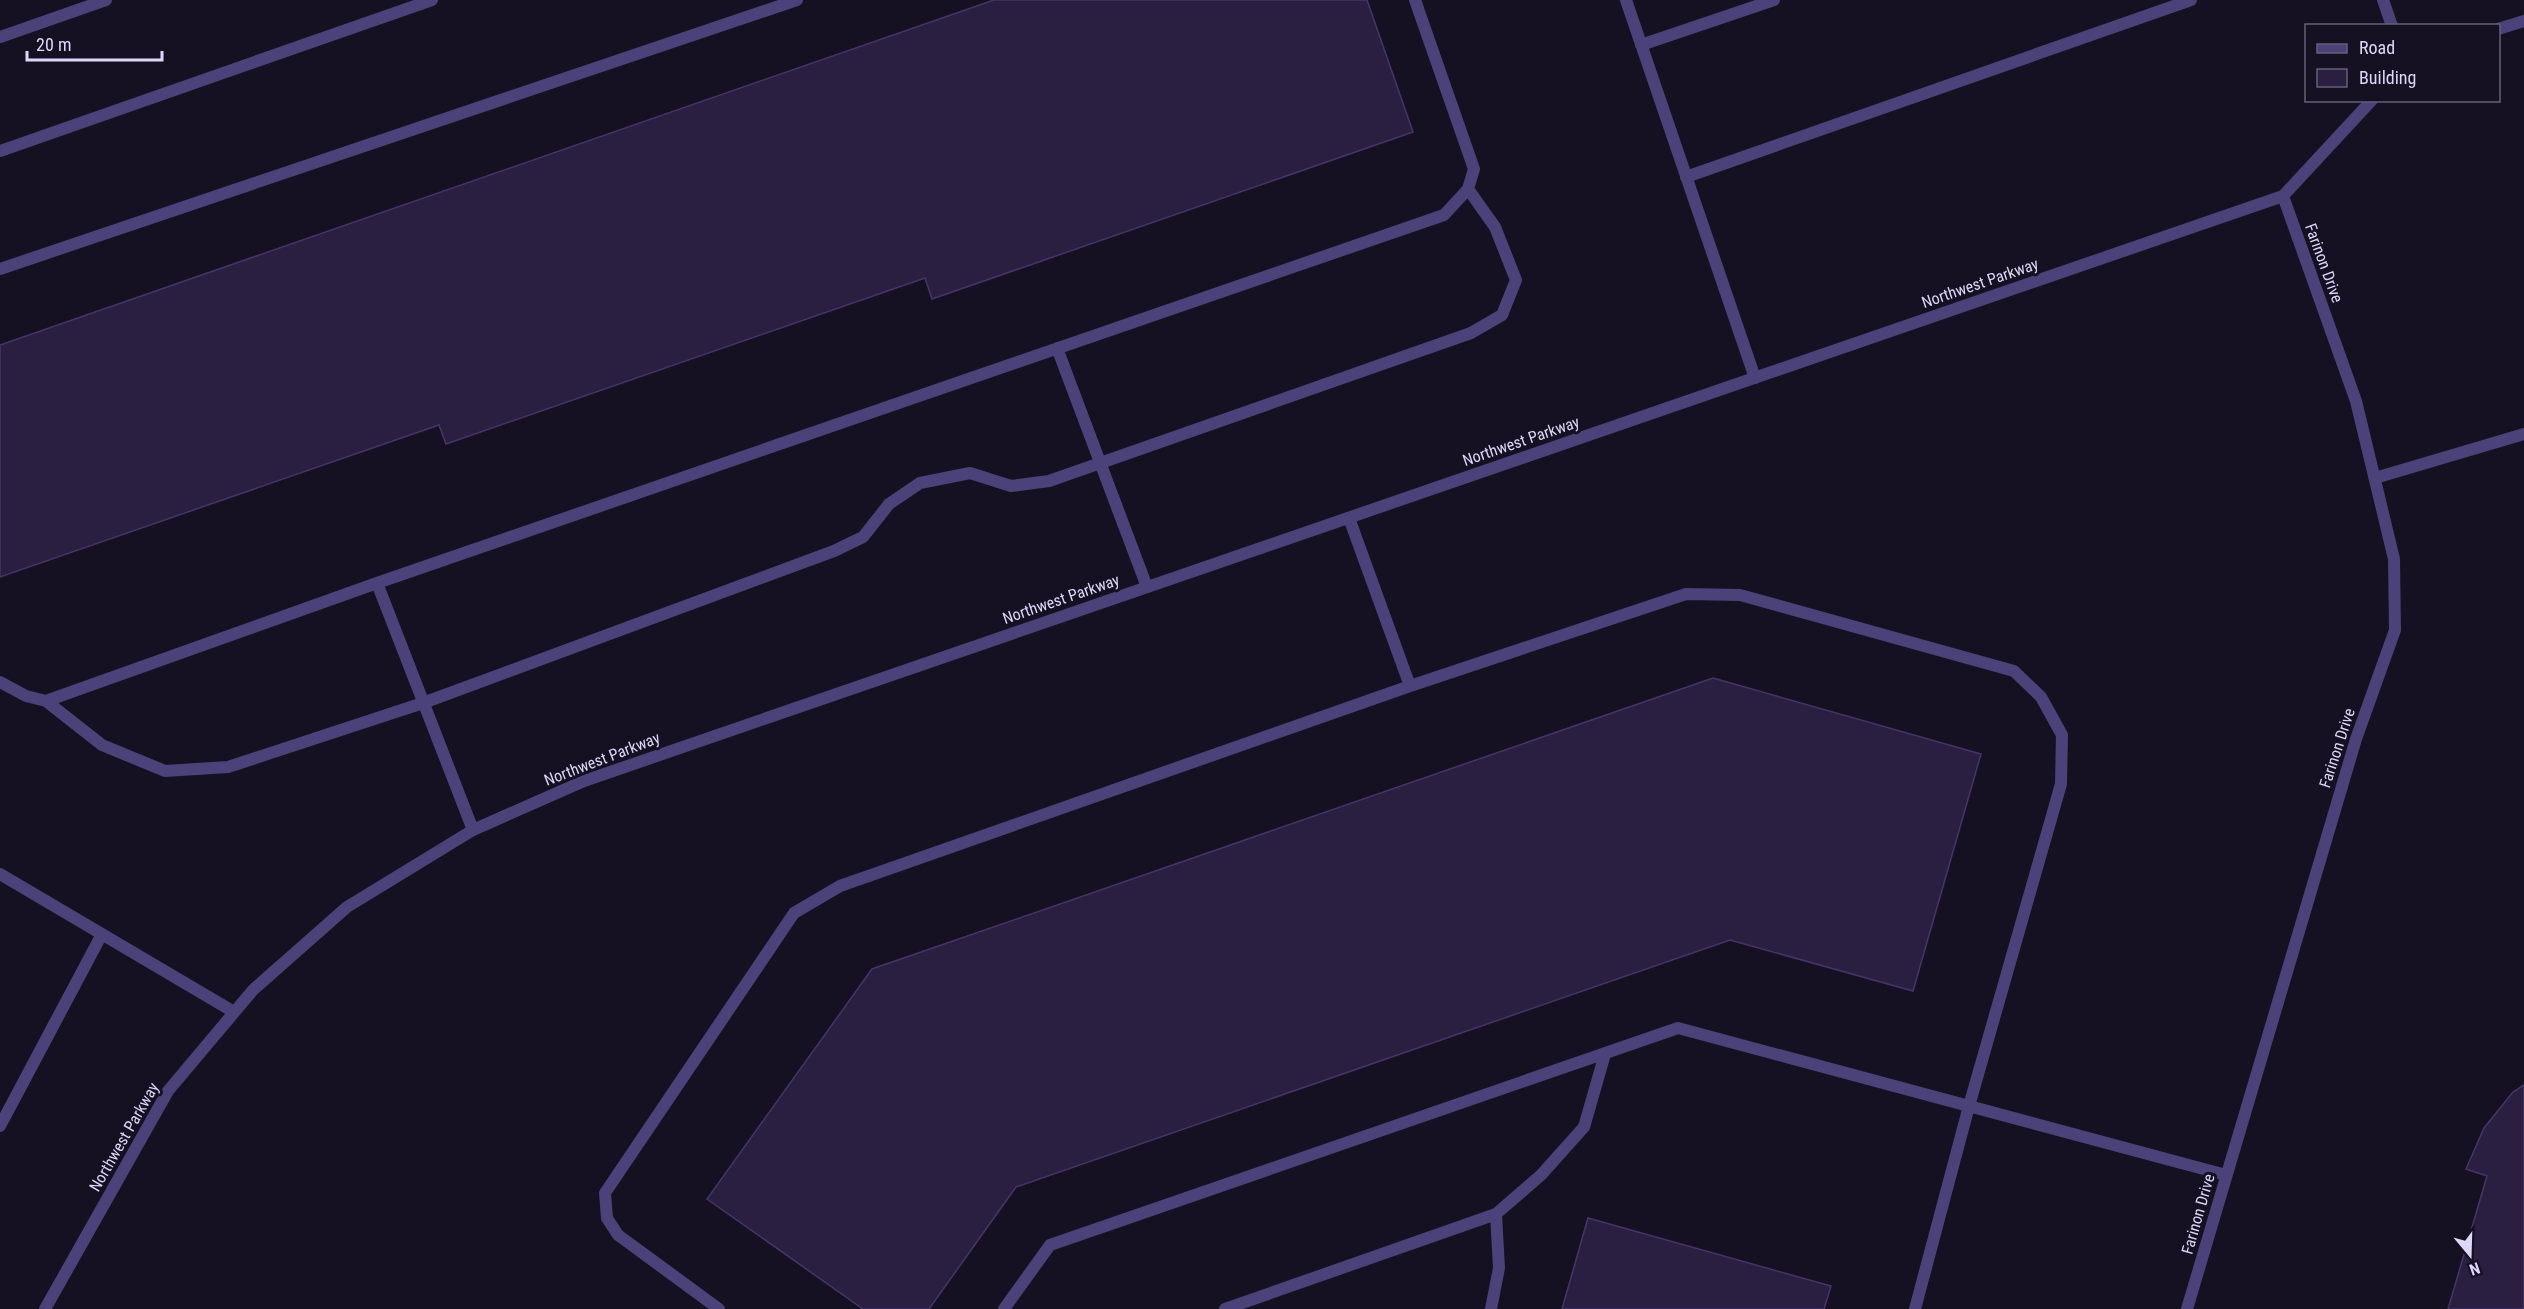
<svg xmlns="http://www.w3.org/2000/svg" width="2524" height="1309" viewBox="0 0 2524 1309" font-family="'Roboto Condensed',sans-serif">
<rect width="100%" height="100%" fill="#161122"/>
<path fill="#2a1f40" stroke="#453569" stroke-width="1.5" d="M994,0H1367L1413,132L932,299L925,278L446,444L439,425L0,577V345Z
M1713,678L1981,754L1913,991L1730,940L1016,1187L929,1309H863L707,1199L872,969Z
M2524,1085V1309H2448L2487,1176L2466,1169L2484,1128L2513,1092Z
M1588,1218L1831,1286L1824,1309H1562Z"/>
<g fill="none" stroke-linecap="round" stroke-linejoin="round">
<path stroke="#4b427a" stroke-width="12" d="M1626,0L1755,378
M2383,0L2392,26
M2498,29L2524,21
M0,37L106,0
M1641,45L1774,0
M0,151L432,0
M1686,177L2191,0
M2283,196L2372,100
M0,269L797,0
M1057,348L1147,587
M2375,478L2524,434
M377,583L473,830
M0,682L26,696L46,701L377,583L1444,215L1468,189L1474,169L1415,0
M1410,686L1686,594L1740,595L2014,671L2041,697L2062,735L2061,784L1969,1106L1915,1309
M46,701L102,745L165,771L228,767L423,703L834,551L863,537L889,504L920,483L970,473L1011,486L1049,481L1471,333L1502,315L1516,280L1495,227L1468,189
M0,874L234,1012
M0,1126L102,934
M719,1309L618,1235L607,1218L605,1193L794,913L840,886L1410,686L1349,518
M1004,1309L1050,1245L1678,1028L2226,1175
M1225,1309L1496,1214L1541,1175L1584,1127L1605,1054
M1491,1309L1499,1268L1496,1214"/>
<path stroke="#4b427a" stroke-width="12" d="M45,1309L168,1091L253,990L347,907L473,830L584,781L2283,196L2356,401L2394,559L2395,630L2356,739L2187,1309"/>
</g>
<g text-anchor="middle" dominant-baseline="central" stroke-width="6" stroke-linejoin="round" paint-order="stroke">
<g font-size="16" fill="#dfd7fa" stroke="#161122">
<text transform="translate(2324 263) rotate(70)">Farinon Drive</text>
<text transform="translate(1980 283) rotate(-19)">Northwest Parkway</text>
<text transform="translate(1521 441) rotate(-19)">Northwest Parkway</text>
<text transform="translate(1061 599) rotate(-19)">Northwest Parkway</text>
<text transform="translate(2337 748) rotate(-72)">Farinon Drive</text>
<text transform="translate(602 759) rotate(-21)">Northwest Parkway</text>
<text transform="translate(124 1137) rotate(-60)">Northwest Parkway</text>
<text transform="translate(2198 1214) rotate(-74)">Farinon Drive</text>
</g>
</g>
<rect x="2305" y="24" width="195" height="78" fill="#161122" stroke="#666078" stroke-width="1.5"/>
<rect x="2317" y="44" width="30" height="9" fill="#4b427a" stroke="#666078" stroke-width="1.5"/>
<text x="2359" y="54" font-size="18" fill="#dfd7fa">Road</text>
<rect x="2317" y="69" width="30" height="18" fill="#2a1f40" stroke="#666078" stroke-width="1.5"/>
<text x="2359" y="84" font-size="18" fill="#dfd7fa">Building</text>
<g transform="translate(2470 1255) rotate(161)" stroke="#161122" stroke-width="4.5" paint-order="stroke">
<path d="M0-4.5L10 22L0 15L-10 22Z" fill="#dfd7fa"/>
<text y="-9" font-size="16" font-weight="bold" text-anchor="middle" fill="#dfd7fa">N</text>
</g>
<path d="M27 51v9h135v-9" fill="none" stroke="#dfd7fa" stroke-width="3"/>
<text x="36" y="51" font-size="18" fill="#dfd7fa" stroke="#161122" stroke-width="4.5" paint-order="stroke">20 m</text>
</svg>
